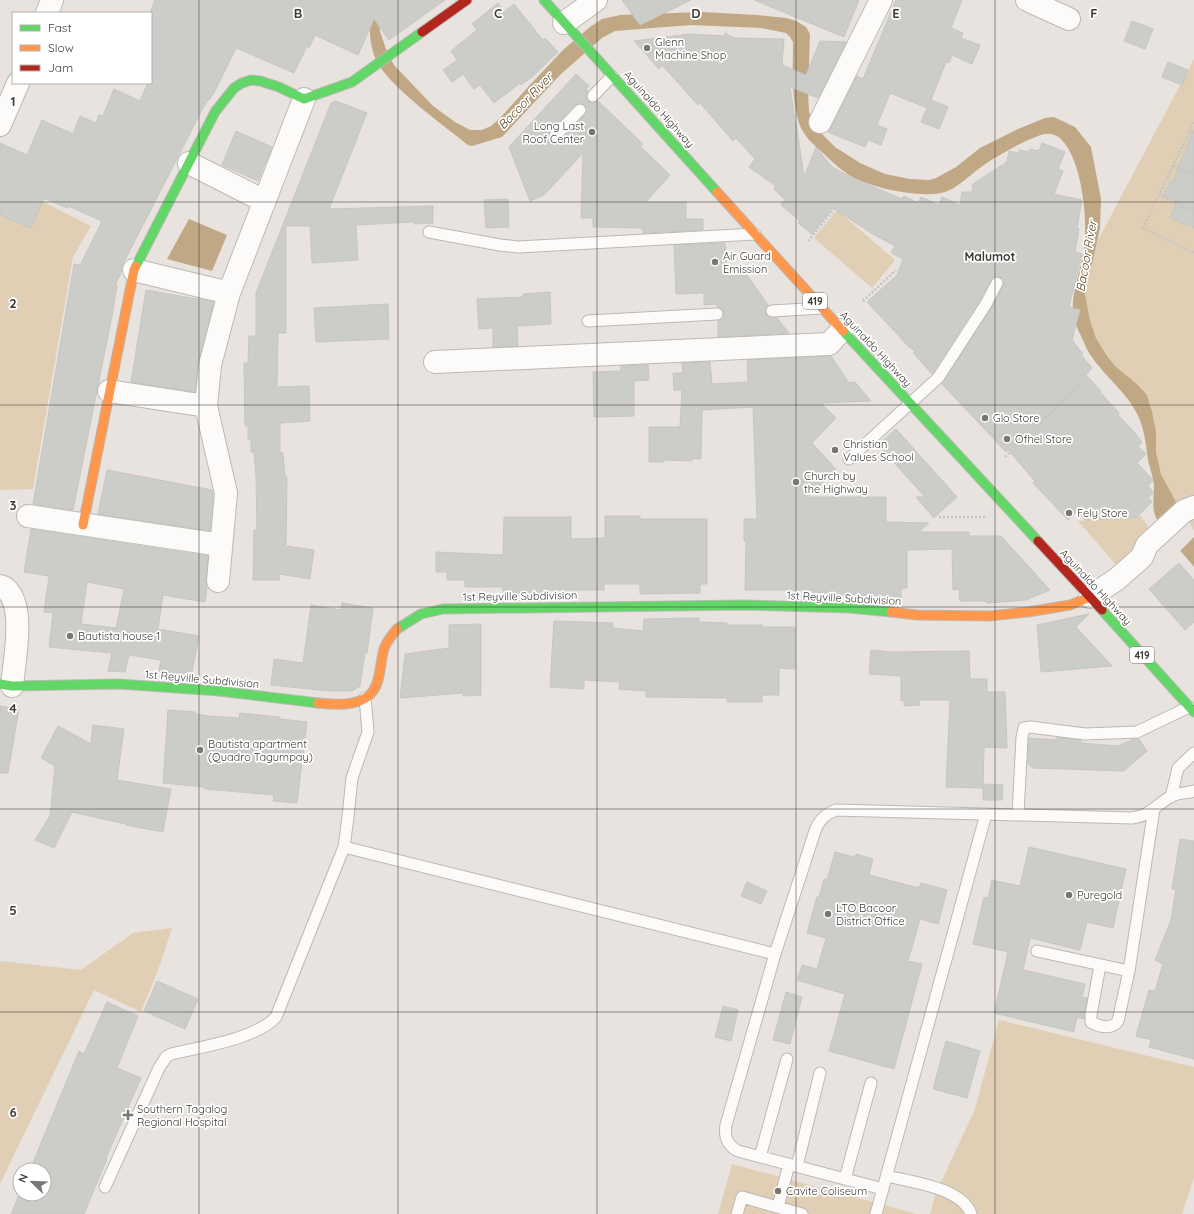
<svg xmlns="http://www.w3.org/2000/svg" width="1194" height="1214" viewBox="0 0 1194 1214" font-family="Quicksand,sans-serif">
<rect width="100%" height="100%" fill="#e8e3de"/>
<path fill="#e1cfb5" d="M1194,59V535L1161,474L1156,452V431L1147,395L1138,385L1115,366L1096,338L1090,320L1085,294L1087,279L1097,242Z
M37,199L91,226L73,257L33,489L0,490V212Z
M837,210L895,260L872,288L814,238Z
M1141,516L1152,533L1117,566L1078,521Z
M172,928L161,962L141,1012L94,990L0,1184V961L81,970L133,933Z
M999,1020L1194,1067V1177L1182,1214H930L936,1193L975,1109Z
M732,1164L917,1214H718Z"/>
<path fill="#c1a884" d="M369,12L379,14L380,31L386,49L394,65L433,106L455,122L470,130H482L491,126L501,117L529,86L563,50L590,27L602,19L620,15L702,12L757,15L786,18L796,21L806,27L810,34L808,92L809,112L816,128L835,147L860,163L885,174L910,179L929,180L936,178L956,167L980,148L1018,129L1045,118L1054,117L1075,127L1091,147L1101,199L1100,228L1093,260L1087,279L1085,294L1090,320L1096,338L1106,354L1115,366L1138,385L1147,395L1152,412L1156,431V452L1161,474L1194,535V567C1185,555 1159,528 1155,515C1152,506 1154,495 1154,485C1153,477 1150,468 1148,460C1146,446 1145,432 1139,418C1129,394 1106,378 1092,357C1087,351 1085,344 1082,338C1078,330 1074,322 1073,314C1071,294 1080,273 1083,254C1089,225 1083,161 1061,139C1057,135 1051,133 1045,134C1032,136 995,157 984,165C972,173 958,188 945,192C922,199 870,188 849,175C840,169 831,161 823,153C813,144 804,137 799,123C791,97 793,69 793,42L790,37L786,33L761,28L691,25L615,31L602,38L561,74L502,137L472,146L468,145C445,126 382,82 374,55C369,41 370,27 369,12Z
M189,219L227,235L212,271L167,259Z"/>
<path fill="#e8e3de" d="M1181,508L1194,531V537L1179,552L1157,525Z"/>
<path fill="#ccccc9" stroke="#c6c6c4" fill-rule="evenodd" d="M155,0H445L389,40L374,19L358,55L315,35L309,48L307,46L294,73L236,48L214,93L204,106L123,264L120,275L115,285H117L112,316L73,510L33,504L74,264L80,265L102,221L68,206L67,208L44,198L31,228L0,215V143L27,155L42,120L73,134L80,116L96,123L99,115L103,116L114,89L140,101L148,83H151V10Z
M622,0H691L640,25Z
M754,0H859L844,37Z
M896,0H962L951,28L963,33L961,38L980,45L972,64L952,55L949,63L946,62L931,100L948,107L939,129L921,122L927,108L890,93L877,125L887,129L881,145L868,140L865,147L828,132L831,128L857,76L863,79Z
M498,3L504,12L514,4L543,40L545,38L558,52L532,77L521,85L520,83L494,103L480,85L474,89L463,74L452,82L443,70L457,60L451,51L477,30L472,24Z
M1132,21L1153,29L1145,49L1124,41Z
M725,33L735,38L784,39L782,65L806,75L820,41L846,42L818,98L790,87L795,119L792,117L796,122L804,177L816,147L832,167L851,177L902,199L904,196L918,203L921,197L939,205L942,197L960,205L962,192H972L973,184L1007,162L1009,151L1019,153V150L1029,152L1030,149L1039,151L1042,143L1065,152L1058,169L1063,171L1054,194L1082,200L1077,228L1079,229L1075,252L1082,254L1069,307L1080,310L1072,340L1083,354L1081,355L1092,368L1086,375L1101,391L1100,392L1119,413L1118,415L1136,434L1142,443L1138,446L1146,454L1137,463L1153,480L1148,486L1154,493L1148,497L1152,502L1137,517L1085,520L1077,511L1068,520L1033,483L1035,481L1008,450L1006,452L942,384L992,307L1003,286V279L996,276L991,279L980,300L932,374L913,353L915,351L909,347L867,302L897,275L903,259L891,253L895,246L871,233L833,208L812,234L798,223L800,221L781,205L785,200L774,189L776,186L749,167L755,159L736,138L733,141L700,103L698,105L662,65L659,69L634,41L690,34L724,36Z
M1168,62L1188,70L1182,85L1162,77Z
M576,74L589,86L586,89L588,91L586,95L588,101L592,103L598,101L643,144L640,146L670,175L646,202H686V219H703V230L643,233V228L593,227V218H581L583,153L544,195L530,201L509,147ZM578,103L585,105L587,111L585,115L560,141L554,143L550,141L548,138L550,131L575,105Z
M336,101L367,113L329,209L433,206V223L414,224V222L356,225L358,260L312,263L310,226H286V333H278L277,387L309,386L310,421L280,423V453H283L285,477H287L286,546L314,550L310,579L279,574L280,580H253L254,530H257L256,477L254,452H251V439H248V426H245L244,363H248L249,336H256V293L331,103Z
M1193,130H1194V228L1170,218L1177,201L1163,196L1170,181L1173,182Z
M236,131L272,147L258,181L222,165Z
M508,199L509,227L486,228L484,200Z
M725,243L727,276L747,275L768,305L765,311L766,315L769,317L777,318L789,333L718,337V321L721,320L724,314L723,310L717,307V304L704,305V293L676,294L674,245Z
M146,290L214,302L198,362L195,392L131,382Z
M550,292L551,324L517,326L518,346L493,347V328L479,329L477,299L523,297V294Z
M388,304L389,339L316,342L314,308Z
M831,356L849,383L855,382L871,401L821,403L836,418L812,443L836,469L808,497H886V522L929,523L919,532H969V536H1001L1050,590L1026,600L988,603H986V601H960L959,589L953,590L952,549L907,550V588H901V598H884V596L813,594V590H745L746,541H744V519H757L753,407L702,410L701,459H692V461L664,460V462H649V427H680L682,390H674L673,373H683L682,363L710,362L712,384L748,382L747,360Z
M648,365L649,380L634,381V416L594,417L593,372L621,371V366Z
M896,429L957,497L934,518L916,497H925L878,445Z
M107,470L212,490L213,494L210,531L98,514Z
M605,516H640V519H707V584H700V593L640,594V584H604V590H548V593H503V587H465V580H447V572H436V552L503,555L504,517H571V539L605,538Z
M31,529L208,556L206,580L207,587L205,602L163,595L158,629L199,636L191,677L159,671L161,660L129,655L125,672L108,671L112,653L49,647L53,613L44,612L49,576L24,572ZM87,582L124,589L116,628L81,624Z
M1179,563L1194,580V622L1185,630L1149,589Z
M342,603L373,608L367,653H365L360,686L352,691H329L271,685L274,659L303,663L311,605L341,610Z
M1089,614L1076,627L1112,666L1041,672L1037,625Z
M699,618V622L727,623V625H762V627H795V669L779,668V695H762V702H727V698L646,697V691L619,689L620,682L584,680V689L550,687L554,621L613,623V628L643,631L644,619Z
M481,624V695L463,696V693L400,698L405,654L449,648V625Z
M871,650L893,652L969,651L970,679H987V692H1005L1007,748L984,747L983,788L946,787L950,700H919L920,705L904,706V700L901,701V676L869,674Z
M0,706L19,709L8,773H0Z
M168,710L195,712V714L209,716L239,718L240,713L280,717V719L307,722L297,803L273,801L274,795L205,789V787L163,783Z
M93,725L124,729L117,780L171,789L163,832L126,825V824L72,812L54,848L35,840L50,816L55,766L41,758L58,726L91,744Z
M1057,737L1081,740L1080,743L1118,746L1134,739H1139L1147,751L1124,771L1033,768L1028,764L1029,738L1057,740Z
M983,784L1003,785L1002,800H983Z
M1180,839L1194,841V1059L1149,1047L1151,1040L1136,1036L1149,990L1155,991L1163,964L1155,960L1171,920L1176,889H1172Z
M1029,847L1126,869L1113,928L1087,922L1080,950L1030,938L1023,970L1085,984L1082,997L1087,998L1084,1019L1077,1017L1074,1032L994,1013L1008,952L973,944L984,897L988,898L992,880L1020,886Z
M835,852L854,857L856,854L873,859L869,875L919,888L921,883L947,890L938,924L920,919L908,961L922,964L894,1069L829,1051L845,994L797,980L802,965L817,969L826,938L807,933L817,897H819L824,879L827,880Z
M747,882L767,891L761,904L741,896Z
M157,981L198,999L185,1029L144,1011Z
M786,992L802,997L790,1044L773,1040Z
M107,1002L138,1016L117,1068L141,1078L106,1158L107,1159L84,1214H11L20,1192V1194H44V1170H30L79,1051L84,1054Z
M723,1006L738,1010L731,1041L715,1037Z
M946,1041L980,1051L967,1098L933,1089Z"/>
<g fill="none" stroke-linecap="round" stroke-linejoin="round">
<defs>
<path id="lane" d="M593,96L612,76
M555,136L580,110
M429,232L500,245L518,247L755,234
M772,311L822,308
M588,321L717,314
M849,459L938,378L986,304L997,283
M1171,797L1178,768L1194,753
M1018,815L1022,737L1024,728L1030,727L1085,734L1137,732L1189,707
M344,847L775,954
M1037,951L1129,971
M1100,965L1091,1015V1022C1099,1027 1112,1030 1118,1021L1129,971L1154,809
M760,1157L787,1059
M797,1166L820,1073
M887,1176C912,1182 962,1188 971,1214
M845,1179L871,1083
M105,1187L159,1068L166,1057L171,1054C200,1047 256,1039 276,1017L344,847L348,817L352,778L368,732L365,698
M883,1189L738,1151C727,1145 724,1137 726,1125L775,954L815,831C819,820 825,814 836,810L1132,818C1150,816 1156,805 1170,797C1176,793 1187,793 1194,791
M778,1207L789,1164
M737,1214L742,1197L802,1214
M876,1214L986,814"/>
<path id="street" d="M1027,0L1069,19
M47,13L52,0
M564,23L596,0
M820,122L881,0
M0,125L18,83
M189,163L264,201
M134,270L229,293
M435,362L829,344L842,330
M109,391L206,406
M28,516L221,545
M218,581L226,493L206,406L210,365L229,293L304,99
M0,586C3,587 6,588 8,591C25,610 14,662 12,686
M1090,597L1117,579L1142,557L1147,545L1184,511L1194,507"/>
<path id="fast" d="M544,0L717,192
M136,266L215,112L234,88L242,83L251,80L260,81L279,87L304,99L352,82L422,32
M843,331L1038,541
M1102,610L1194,712
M397,629L421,614L443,609L743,605L850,608L891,612
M0,684L12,686L119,684L219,691L318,703"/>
<path id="slow" d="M717,192L843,331
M83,525L134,270L136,266
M891,612L917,615L989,616L1028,612L1070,605L1090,597
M318,703C335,705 362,707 373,691C381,680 380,662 384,649C386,642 392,635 397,629"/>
<path id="jam" d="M422,32L467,0
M1038,541L1102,610"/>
</defs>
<use href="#lane" stroke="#bcb9b5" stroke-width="13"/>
<use href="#street" stroke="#bcb9b5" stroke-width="24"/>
<use href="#fast" stroke="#bcb9b5" stroke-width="11"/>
<use href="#slow" stroke="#bcb9b5" stroke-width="11"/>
<use href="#jam" stroke="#bcb9b5" stroke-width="11"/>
<path stroke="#c6c5c3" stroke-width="2.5" stroke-dasharray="2 2" stroke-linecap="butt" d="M301,3L303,0
M1194,122L1143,228L1194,253
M1189,131L1194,133
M1173,166L1194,175
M1159,195L1194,212
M808,241L834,210
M863,301L896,270
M1005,457L1082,382
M939,517H987"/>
<use href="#lane" stroke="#fcfbfa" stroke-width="11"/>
<use href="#street" stroke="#fcfbfa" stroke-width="22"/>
<use href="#fast" stroke="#63d668" stroke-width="9"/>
<use href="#slow" stroke="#ff974d" stroke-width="9"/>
<use href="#jam" stroke="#b3261e" stroke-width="9"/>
</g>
<path fill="none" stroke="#3f3c38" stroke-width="1" stroke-opacity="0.55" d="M199,0V1214M398,0V1214M597,0V1214M796,0V1214M995,0V1214M0,202H1194M0,405H1194M0,607H1194M0,809H1194M0,1012H1194"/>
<g fill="#7a7672" stroke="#fff" stroke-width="1.5">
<circle cx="647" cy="48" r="4"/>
<circle cx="592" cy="132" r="4"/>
<circle cx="715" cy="262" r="4"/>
<circle cx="985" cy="418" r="4"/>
<circle cx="1007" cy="439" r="4"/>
<circle cx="835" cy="450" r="4"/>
<circle cx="796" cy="482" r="4"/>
<circle cx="1069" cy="513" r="4"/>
<circle cx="70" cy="636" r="4"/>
<circle cx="200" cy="750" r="4"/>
<circle cx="1069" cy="895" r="4"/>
<circle cx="828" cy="914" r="4"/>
<path d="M126 1109h4v4h4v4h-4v4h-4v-4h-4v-4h4z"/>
<circle cx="778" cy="1191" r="4"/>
</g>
<g text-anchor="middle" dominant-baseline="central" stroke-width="3.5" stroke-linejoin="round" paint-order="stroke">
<g fill="#fff" stroke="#797674" stroke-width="1">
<rect x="803" y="293" width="24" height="16" rx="3"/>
<rect x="1130" y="647" width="24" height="16" rx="3"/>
</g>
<g font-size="10" font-weight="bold" fill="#3f3c38">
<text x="815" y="301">419</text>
<text x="1142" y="655">419</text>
</g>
<g font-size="11" fill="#3f3c38" stroke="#fff" text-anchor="start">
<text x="655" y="42">Glenn<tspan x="655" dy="13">Machine Shop</tspan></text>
<text x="584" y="126" text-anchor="end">Long Last<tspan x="584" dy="13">Roof Center</tspan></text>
<text x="723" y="256">Air Guard<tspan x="723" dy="13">Emission</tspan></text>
<text x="993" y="418">Glo Store</text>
<text x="1015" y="439">Ofhel Store</text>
<text x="843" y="444">Christian<tspan x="843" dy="13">Values School</tspan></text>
<text x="804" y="476">Church by<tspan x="804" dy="13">the Highway</tspan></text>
<text x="1077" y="513">Fely Store</text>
<text x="78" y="636">Bautista house 1</text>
<text x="208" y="744">Bautista apartment<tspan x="208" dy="13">(Quadro Tagumpay)</tspan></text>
<text x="1077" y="895">Puregold</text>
<text x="836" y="908">LTO Bacoor<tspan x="836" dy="13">District Office</tspan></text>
<text x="137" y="1109">Southern Tagalog<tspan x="137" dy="13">Regional Hospital</tspan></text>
<text x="786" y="1191">Cavite Coliseum</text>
</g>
<g font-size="11" fill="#3f3c38" stroke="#fff">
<text transform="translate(659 109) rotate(48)">Aguinaldo Highway</text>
<text transform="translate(876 349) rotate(47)">Aguinaldo Highway</text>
<text transform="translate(1096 587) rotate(47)">Aguinaldo Highway</text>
<text transform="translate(520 596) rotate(-1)">1st Reyville Subdivision</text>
<text transform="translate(844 598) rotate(3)">1st Reyville Subdivision</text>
<text transform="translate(202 679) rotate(5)">1st Reyville Subdivision</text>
</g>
<g font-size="12" font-style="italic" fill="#573e16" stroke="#fff">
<text transform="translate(525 101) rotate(-46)">Bacoor River</text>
<text transform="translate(1086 256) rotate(-80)">Bacoor River</text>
</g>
<g font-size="12" font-weight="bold" fill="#3f3c38" stroke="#fff">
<text x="990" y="256">Malumot</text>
</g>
</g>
<g font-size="13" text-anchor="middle" font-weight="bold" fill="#3f3c38" stroke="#fff" stroke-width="3.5" stroke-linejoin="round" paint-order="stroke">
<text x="298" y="18">B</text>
<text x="498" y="18">C</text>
<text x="696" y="18">D</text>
<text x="896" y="18">E</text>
<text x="1094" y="18">F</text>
<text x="13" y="106">1</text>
<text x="13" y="308">2</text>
<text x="13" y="510">3</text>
<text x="13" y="713">4</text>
<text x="13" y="915">5</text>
<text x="13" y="1117">6</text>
</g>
<rect x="12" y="12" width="140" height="72" fill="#ffffff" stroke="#b2b1af"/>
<rect x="20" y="25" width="20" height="6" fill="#63d668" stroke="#b2b1af"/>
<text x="48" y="32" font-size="12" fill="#3f3c38">Fast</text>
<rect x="20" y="45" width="20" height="6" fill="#ff974d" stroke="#b2b1af"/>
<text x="48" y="52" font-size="12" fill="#3f3c38">Slow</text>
<rect x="20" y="65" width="20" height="6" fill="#b3261e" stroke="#b2b1af"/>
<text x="48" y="72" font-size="12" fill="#3f3c38">Jam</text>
<g transform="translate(32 1182) rotate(293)"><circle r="19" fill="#ffffff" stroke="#b2b1af"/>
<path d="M0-3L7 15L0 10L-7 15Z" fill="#7a7672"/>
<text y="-6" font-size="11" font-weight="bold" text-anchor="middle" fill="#3f3c38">N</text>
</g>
</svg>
